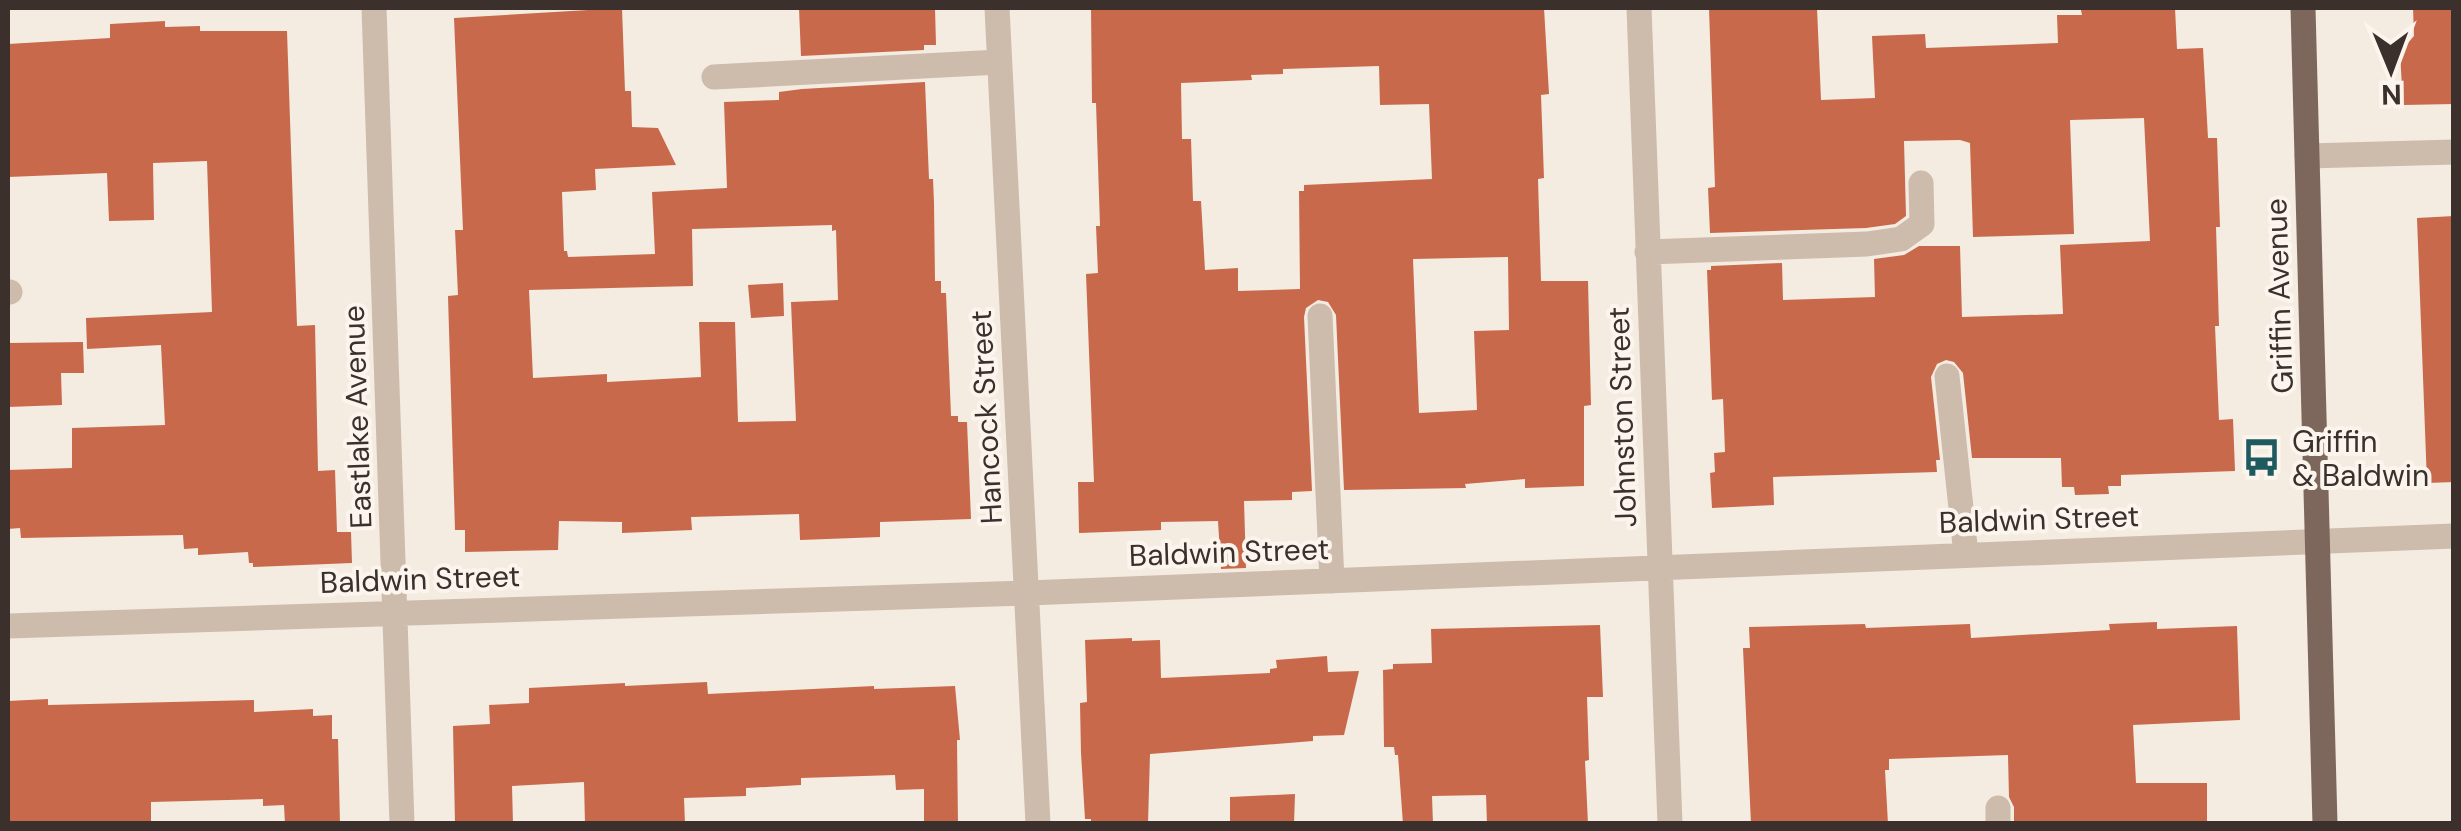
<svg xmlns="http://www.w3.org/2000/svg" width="2461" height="831" viewBox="0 0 2461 831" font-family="'DM Sans',sans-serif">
<rect width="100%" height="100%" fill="#f4ebe1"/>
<path fill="#c8694b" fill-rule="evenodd" d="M622,8L625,91H631L632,127L658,128L676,165L595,169L596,190L562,192L564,251H567L568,257L655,254L652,192L727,188L724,102L779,100V92L802,89L925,82L929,179H933L934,203L935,281H941V293H946L951,416H958V422H967L971,519L880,522V537L800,540L799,514L691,517L692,530L622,533V522L559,521L558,550L465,552V530H455L448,296L458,295L455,230H463L454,18ZM832,225V231L836,230L838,300L791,302L796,421L738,422L735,322H699L701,377L607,382V374L533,378L529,290L693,286L692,229Z
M799,8H935L936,45H924V50L801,56Z
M1091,8H1544L1549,94L1541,95L1544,178L1538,179L1541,281H1588L1591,405L1584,406V486L1525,488V479L1465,484L1466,488L1344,490L1336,315L1328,302L1318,300L1306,308L1304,317L1312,491L1292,492V500L1244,501L1246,568L1221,569L1218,521L1161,522V530L1079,533L1078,482H1094L1086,274L1098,273L1096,226H1100L1096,103H1092ZM1379,66L1380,105L1429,104L1432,179L1304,185V191H1299L1300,289L1238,291V268L1205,270L1201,201H1193L1191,139H1182L1181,83L1252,80L1251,75L1283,74V69ZM1508,257L1509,330L1474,331L1477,410L1419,413L1413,259Z
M1709,8H1817L1821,100L1875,98L1872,36L1925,34L1926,48L2058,43L2057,15H2082L2081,10L2092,8H2175L2177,49L2203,48L2208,138H2217L2220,227H2216L2219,326H2215L2219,420L2233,419L2235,471L2121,475V486H2108L2109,494L2075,495L2074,487H2062L2061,458H1972L1963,373L1954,362L1946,360L1937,364L1931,377L1940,460H1936L1937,472L1773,477L1774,505L1712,508L1710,473L1715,472L1714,453L1725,452L1723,399L1712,400L1707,270H1711V266L1782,263L1783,300L1875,297L1874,259L1904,255L1919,246H1960L1962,317L2063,314L2060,245L2150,241L2144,118L2070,120L2074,234L1973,237L1970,143L1960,140L1904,141L1906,216L1895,224L1866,228L1710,233L1708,188L1715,187Z
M2413,8H2454V104L2403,105L2400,52L2414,36Z
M165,21V27L200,26V31H287L297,326L315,325L318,471L335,470L337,532H351L352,563L253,567V563H249L248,552L198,555V548L184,549L183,535L21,538L20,528L8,529V470L72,468V428L165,425L161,345L87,349L86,318L212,312L207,161L153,163L154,220L109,221L107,173L8,177V44L110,38V24Z
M2454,216V482L2427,483L2417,218Z
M783,283L784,316L751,318L748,285Z
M83,342L84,373H61L62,405L8,407V343Z
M2157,622V629L2237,626L2240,720L2133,725L2136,783H2207V824H2014V807L2009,797L2008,755L1889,759V770H1885L1888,824H1751L1743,648H1750L1749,627L1865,624L1866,628L1970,624L1971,638L2110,630L2109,624Z
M1600,625L1603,697H1587L1589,760L1585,761L1588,824H1487L1486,795L1432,796L1433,824H1403L1398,755H1395L1394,747H1384L1383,670L1393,669V664L1432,663L1431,629Z
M1132,638V641L1160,640L1161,678L1270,673V669L1277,668L1276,660L1327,656L1328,672L1359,671L1344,735L1313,736V741L1150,754L1148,824H1091V819H1085L1081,753L1080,703L1087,702L1085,640Z
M707,682L708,694L874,686V689L955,686L960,740H957L958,824H924V789L896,790L895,775L801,778V785L746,788V796L684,798L685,824H585L584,782L512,786L513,824H455L453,726L490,724L489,705L529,703V688L625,683V686Z
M48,699V705L254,700V712L313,709V716L332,715V739H338L340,824H285L284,805L263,806V799L151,802V824H8V701Z
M1295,794L1294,824H1230V797Z"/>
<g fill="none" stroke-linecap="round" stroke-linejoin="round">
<path stroke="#cdbbac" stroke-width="25" d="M374,8L402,824
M997,8L1038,824
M1639,8L1670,824
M714,77L999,62
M2307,156L2454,152
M1647,252L1867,244L1901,239L1922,224L1921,183
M8,292H10
M1320,316L1332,581
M1947,376L1966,555
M8,626L1028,593L2454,536
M1998,808V824"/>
<path stroke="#7d675c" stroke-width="25" d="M2303,8L2325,824"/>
</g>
<defs>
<symbol id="bus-bare" viewBox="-9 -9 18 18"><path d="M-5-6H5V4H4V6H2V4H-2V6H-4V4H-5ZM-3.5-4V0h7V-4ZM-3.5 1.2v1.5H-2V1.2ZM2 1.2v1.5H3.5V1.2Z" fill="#1f5a5e" stroke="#fbf5ee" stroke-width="2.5" paint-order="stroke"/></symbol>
</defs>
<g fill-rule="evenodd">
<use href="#bus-bare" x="2234" y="430" width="55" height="55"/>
</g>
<g text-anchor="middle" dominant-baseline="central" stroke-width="8" stroke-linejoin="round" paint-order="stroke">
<g font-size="30" fill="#3b302b" stroke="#fbf5ee">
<text transform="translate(2279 296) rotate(-92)">Griffin Avenue</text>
<text transform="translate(357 417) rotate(-92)">Eastlake Avenue</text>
<text transform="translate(986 417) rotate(-93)">Hancock Street</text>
<text transform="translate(1622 417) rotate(-92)">Johnston Street</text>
<text transform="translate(2039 519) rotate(-2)">Baldwin Street</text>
<text transform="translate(1229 552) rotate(-2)">Baldwin Street</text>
<text transform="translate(420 579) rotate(-2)">Baldwin Street</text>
</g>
<g font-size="30" fill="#3b302b" stroke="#fbf5ee" text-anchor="start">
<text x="2292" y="441">Griffin<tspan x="2292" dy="34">&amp; Baldwin</tspan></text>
</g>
</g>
<rect width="2461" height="831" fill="none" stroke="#3b302b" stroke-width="20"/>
<g transform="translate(2391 70) rotate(179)" stroke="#fbf5ee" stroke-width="8" paint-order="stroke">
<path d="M0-8L18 38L0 25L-18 38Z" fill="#3b302b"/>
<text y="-15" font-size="28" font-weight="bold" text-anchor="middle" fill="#3b302b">N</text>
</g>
</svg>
